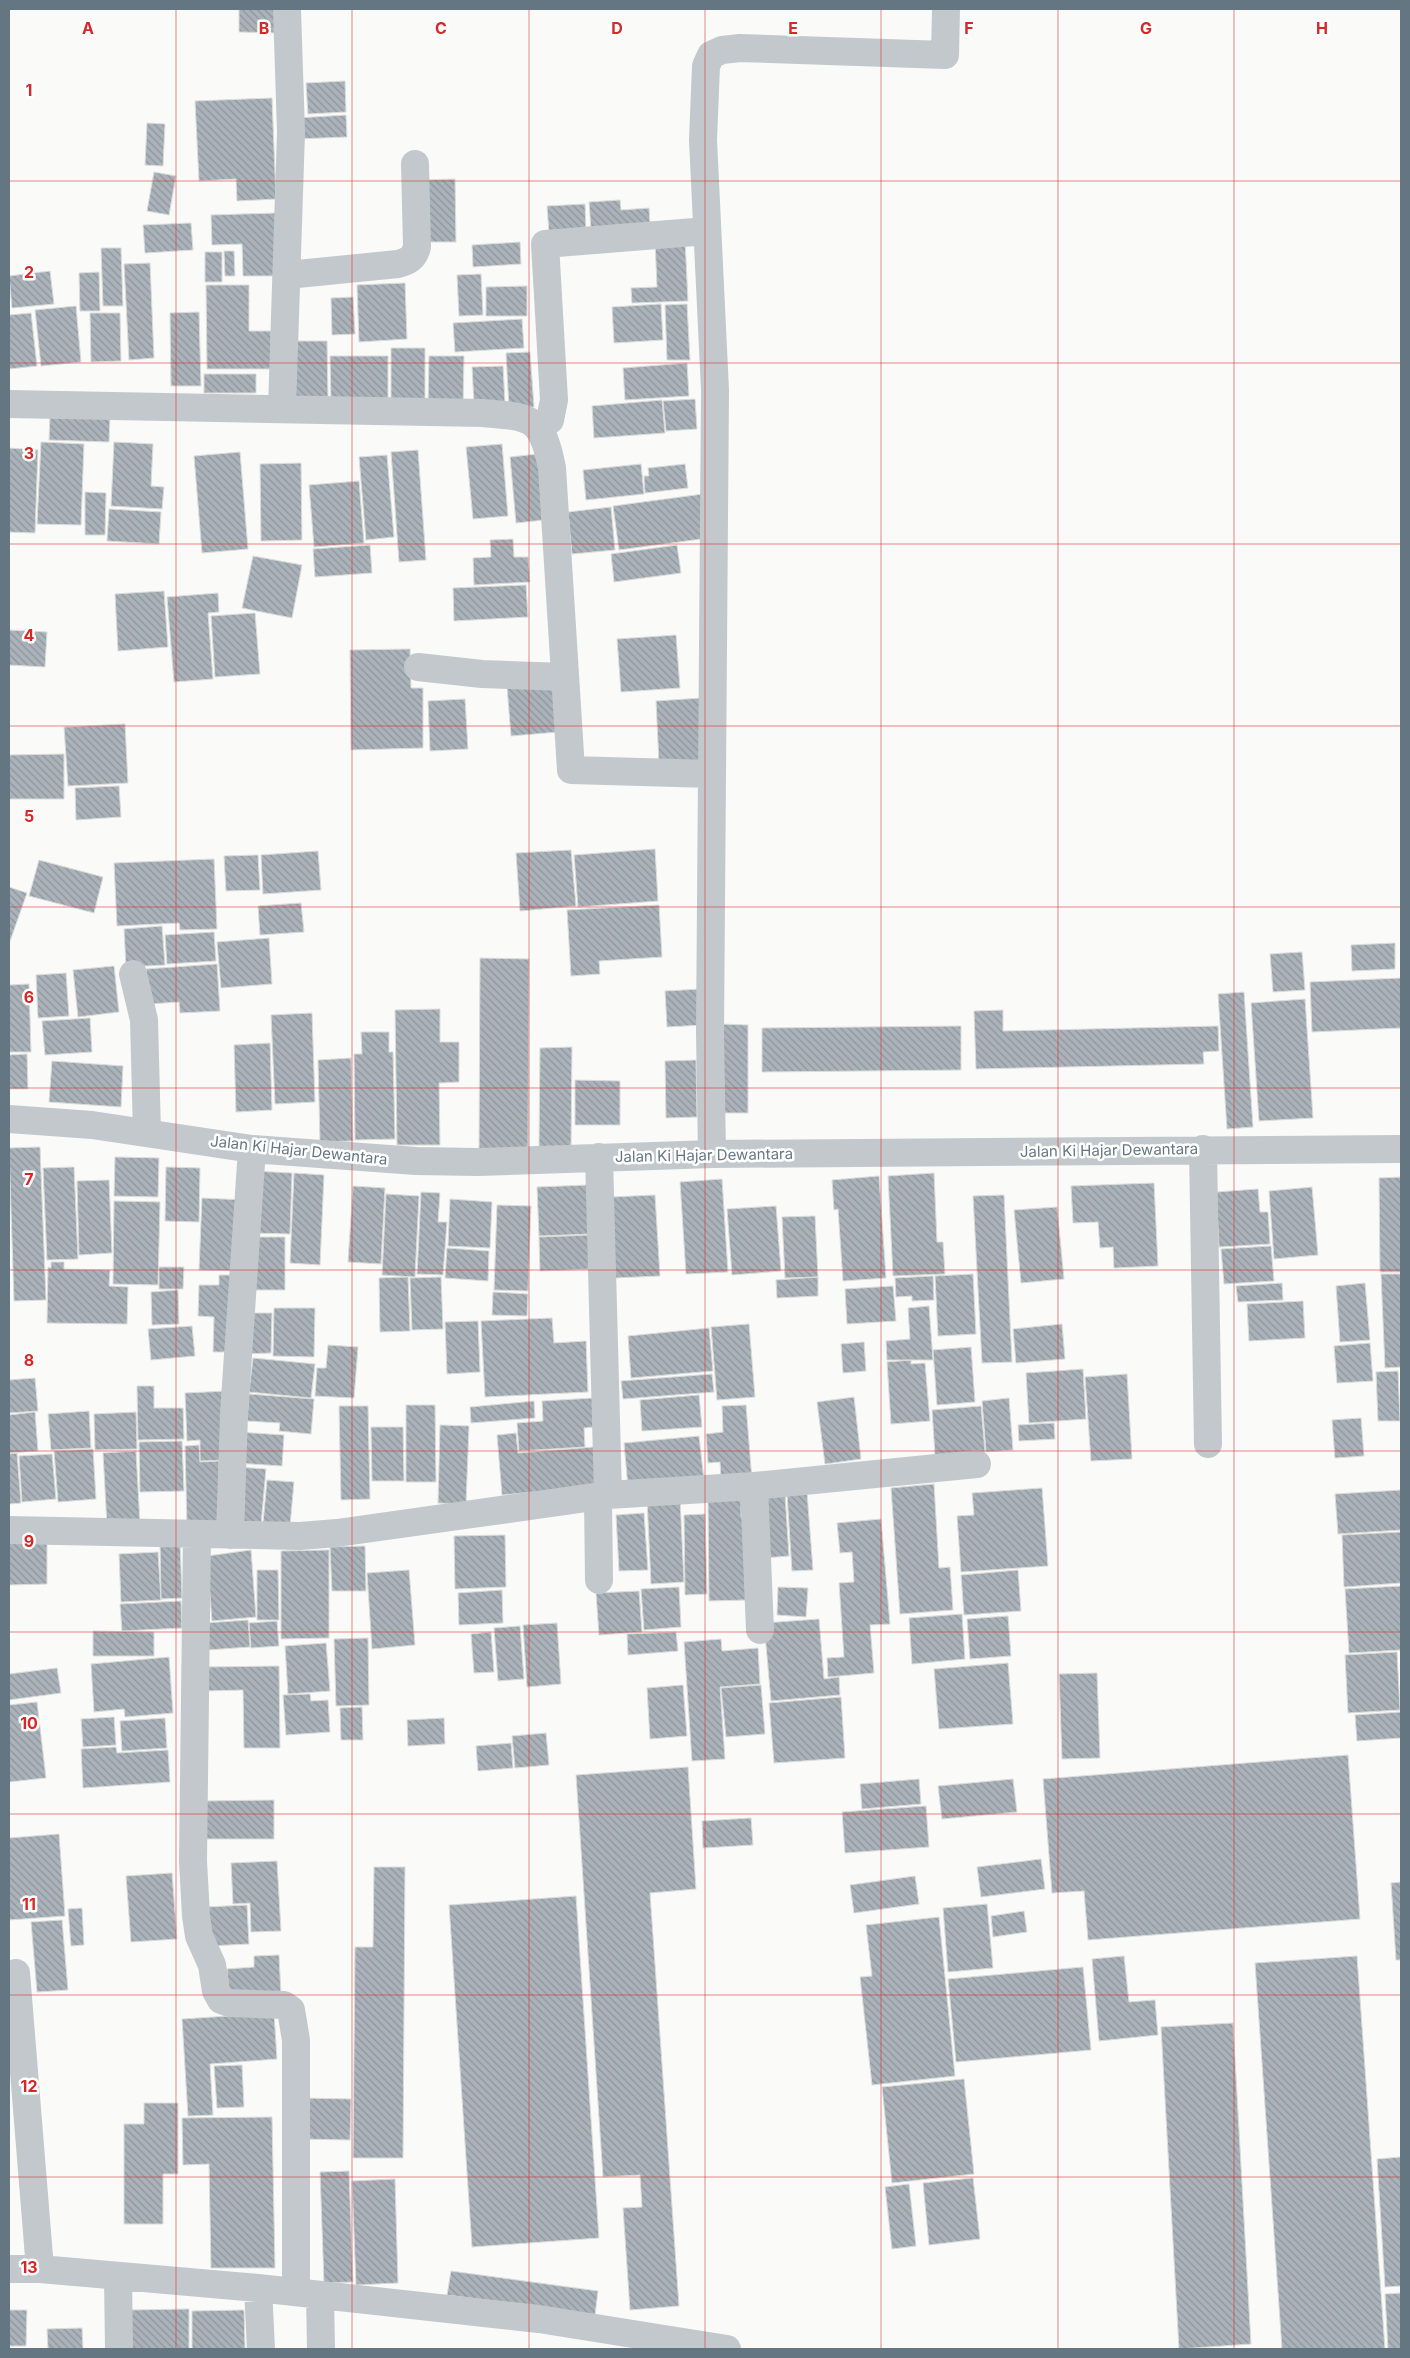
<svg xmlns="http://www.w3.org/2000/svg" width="1410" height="2358" viewBox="0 0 1410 2358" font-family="Inter,sans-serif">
<defs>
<pattern id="building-back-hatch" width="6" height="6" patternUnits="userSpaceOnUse" patternTransform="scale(1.25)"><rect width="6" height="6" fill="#aab3b9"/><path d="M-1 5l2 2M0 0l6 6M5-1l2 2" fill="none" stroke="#8e969c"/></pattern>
</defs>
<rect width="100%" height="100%" fill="#fafaf8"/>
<path fill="url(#building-back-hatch)" stroke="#dcdcda" d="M239,9H280L279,33L239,32Z
M345,81L346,112L308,114L306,83Z
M272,98L276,199L237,201L236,179L199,181L195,101Z
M346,115L347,137L297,139L296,118Z
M147,123L165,124L163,166L145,165Z
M154,172L176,176L169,215L147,211Z
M455,179L456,242H425L423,180Z
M620,200L621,210L649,208L650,225L591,229L589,202Z
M585,204L586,231L549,233L547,206Z
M276,213L278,276H243L242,244L212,245L211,215Z
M191,223L193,250L145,253L143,225Z
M685,239L688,301L632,303L631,288L657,287L655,240Z
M520,242L521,264L473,267L472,245Z
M101,248H121L123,306H103Z
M224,251H234L235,276H225Z
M205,252H222V282H205Z
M150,263L154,358L129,360L124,264Z
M50,271L54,304L12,308L9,276Z
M99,272L100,311H80L79,273Z
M481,274L483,315L459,316L457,275Z
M405,283L407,339L359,342L357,285Z
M206,285H249V331H271V369H207Z
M527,286V316H486V287Z
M353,297L355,334L332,335L331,298Z
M661,304L663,340L614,343L612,307Z
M687,304L690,360H667L665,305Z
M76,306L81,362L41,366L35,310Z
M199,312L201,386H171L170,313Z
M31,313L37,366L9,369V315Z
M90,313H120L121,361L91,362Z
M522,319L524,348L455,352L453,323Z
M293,341H327L328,397H294Z
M391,348H425V401H391Z
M530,352L534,407L509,408L506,353Z
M330,356H388V400L331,401Z
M429,356H464L463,408L428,407Z
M687,363L689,396L625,400L623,368Z
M503,366L505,403L474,404L472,367Z
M204,374H256V393H204Z
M695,399L697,429L666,431L663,401Z
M662,400L665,433L594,438L592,406Z
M50,415L110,417L109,442L49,440Z
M41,442L84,444L81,525L37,524Z
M114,442L153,444L151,486L164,487L162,509L111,506Z
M502,444L508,516L473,519L466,447Z
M9,448L38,450L35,533L9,532Z
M418,450L426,560L399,562L391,452Z
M240,452L248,549L202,553L194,456Z
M538,454L544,520L516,523L510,457Z
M387,455L394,537L366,540L359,457Z
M301,463L302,540L261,541L260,464Z
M641,464L644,494L586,500L583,470Z
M685,464L688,488L645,493L644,476H649L648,468Z
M359,481L364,543L314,547L309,485Z
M85,492L106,493L105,535H85Z
M703,494L709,538L619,550L613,506Z
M611,507L615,550L572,554L568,512Z
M109,509L161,512L159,544L107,541Z
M513,539L514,557H528L530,582L474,585L473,558L491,557L490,540Z
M370,545L372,573L315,577L313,549Z
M677,545L681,573L614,582L611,554Z
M253,556L302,565L292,618L242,608Z
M526,585L528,617L454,621L453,588Z
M164,591L168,647L118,651L115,594Z
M218,593L219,612L208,613L213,679L174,682L167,597Z
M255,613L260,674L215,677L211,616Z
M9,630L47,632L45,667L9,665Z
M676,635L680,688L621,692L617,639Z
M410,649L411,688H423V748L351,750L350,650Z
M554,684L558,732L511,736L507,687Z
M701,698L704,762L659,764L656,701Z
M465,699L468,749L430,751L428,701Z
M125,724L128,783L68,786L64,727Z
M64,754V799H9V755Z
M119,786L121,817L76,820L75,788Z
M655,849L658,901L578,907L574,855Z
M571,850L576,906L520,911L516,853Z
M318,851L321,890L263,894L261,855Z
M258,855L260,890L226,891L224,856Z
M214,859L217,929L180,930L179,923L117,926L114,863Z
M39,860L103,877L94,913L29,896Z
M9,887L27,893L9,944Z
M301,903L304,932L260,935L258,906Z
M659,905L662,957L599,961L600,974L571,976L567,910Z
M162,926L165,965L126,967L124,929Z
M214,932L216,961L167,964L165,935Z
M269,938L272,984L221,988L217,942Z
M1395,943V969L1352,971L1351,945Z
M1302,952L1305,990L1273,992L1270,954Z
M480,958L529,959L528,1153H479Z
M217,964L220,1011L180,1013L179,1002L149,1004L146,969Z
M114,966L119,1012L78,1017L73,970Z
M66,973L69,1016L38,1018L36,975Z
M1401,978V1028L1312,1032L1310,982Z
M29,984L31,1052H9V985Z
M701,989L703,1025L667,1027L665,991Z
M1244,992L1253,1127L1227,1129L1218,994Z
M1305,999L1313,1118L1259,1121L1251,1003Z
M440,1009V1042H459V1082L439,1083L440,1145H397L395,1010Z
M1003,1010V1031L1218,1026L1219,1051L1203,1052L1204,1064L976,1069L974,1011Z
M312,1013L315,1102L275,1104L271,1015Z
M90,1018L92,1052L45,1055L42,1021Z
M719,1024L748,1025V1113H718Z
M961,1026V1070L762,1072V1028Z
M361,1032H389V1052H393L395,1139L355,1140L354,1054H362Z
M270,1043L272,1110L236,1112L234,1045Z
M572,1047L571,1148H539L540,1048Z
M27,1054L28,1089H9V1055Z
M351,1058L353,1141L320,1142L318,1060Z
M696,1060L697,1117L666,1118L665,1061Z
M52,1061L123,1066L121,1107L49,1102Z
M575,1080L620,1081V1125H575Z
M40,1147L46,1300L14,1301L9,1148Z
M115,1157L159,1158L158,1197L114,1196Z
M74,1167L78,1259L47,1260L43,1168Z
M166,1167L200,1168L199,1222L165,1221Z
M254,1171L292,1173L290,1234L251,1233Z
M294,1173L324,1175L320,1265L290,1263Z
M934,1173L937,1242H943L945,1274L893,1276L888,1176Z
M879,1176L886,1278L843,1281L838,1209L834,1210L832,1180Z
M1401,1177V1272H1380L1379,1178Z
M722,1179L728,1272L686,1274L680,1182Z
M109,1180L112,1253L79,1255L77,1181Z
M1154,1183L1158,1266L1114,1268L1113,1247L1100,1248L1098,1222L1073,1223L1071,1186Z
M588,1185L591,1234L539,1236L537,1187Z
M353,1186L385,1188L381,1264L348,1262Z
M1312,1187L1318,1255L1274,1259L1269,1191Z
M1258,1189L1260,1212H1268L1270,1244L1219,1247L1216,1192Z
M421,1192L440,1193L438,1222H447L443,1275L417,1274Z
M386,1194L419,1196L415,1277L382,1275Z
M655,1195L660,1276L615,1278L611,1197Z
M1004,1195L1012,1362L982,1363L973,1196Z
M202,1198L245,1200L242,1271L199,1270Z
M450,1199L492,1202L490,1248L448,1246Z
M114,1201L160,1202L158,1285L113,1284Z
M497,1205L531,1206L528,1291L494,1290Z
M776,1206L781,1271L732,1275L727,1209Z
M1057,1207L1064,1279L1021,1283L1014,1210Z
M815,1216L818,1277L785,1278L782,1217Z
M590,1235L592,1269L540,1271L539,1237Z
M251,1237H285V1290H251Z
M1271,1246L1274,1281L1224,1284L1221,1249Z
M447,1248L489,1251L488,1281L445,1278Z
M51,1262H64V1269L110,1270L109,1286L128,1287L127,1324L47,1323L48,1267L51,1268Z
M159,1267H184L183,1289H159Z
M973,1274L976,1334L938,1336L935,1276Z
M1381,1274H1401V1367L1385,1368Z
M219,1275H240L237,1352H213L214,1317L198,1316L199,1285H219Z
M933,1276L934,1300L912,1301V1296L896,1297L895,1278Z
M408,1277L410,1331L380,1332L379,1278Z
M441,1277L443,1329L412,1330L410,1278Z
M818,1277V1296L777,1298L776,1280Z
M1282,1283L1283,1300L1238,1302L1236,1286Z
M1365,1283L1370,1340L1340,1342L1336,1286Z
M893,1286L896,1321L847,1324L845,1289Z
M178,1290L179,1324L152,1325L151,1292Z
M493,1292L528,1294L527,1316L492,1315Z
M1303,1301L1305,1338L1249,1341L1247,1304Z
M929,1306L933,1360H887L886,1341L910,1339L908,1308Z
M274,1308H315L314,1357L273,1356Z
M245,1313H272L271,1353L244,1354Z
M552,1318L554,1343L586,1341L588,1392L485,1397L481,1321Z
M478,1321L480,1372L447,1374L445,1322Z
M749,1324L755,1397L717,1400L711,1327Z
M1062,1324L1065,1359L1016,1363L1013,1329Z
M192,1326L195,1356L151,1360L148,1329Z
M709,1328L713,1371L631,1378L628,1336Z
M864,1342L866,1371L843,1373L841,1344Z
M1370,1343L1373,1381L1337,1383L1334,1346Z
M328,1345L358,1347L354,1398L315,1396L317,1368H326Z
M971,1347L975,1402L937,1405L933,1350Z
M253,1358L315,1364L311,1398L249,1392Z
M911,1360V1364L925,1363L930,1421L891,1424L887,1362Z
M1083,1369L1086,1419L1029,1423L1026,1373Z
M1398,1371L1400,1421H1378L1376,1372Z
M712,1374L714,1392L623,1399L621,1381Z
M1127,1374L1132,1459L1091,1461L1085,1377Z
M35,1378L38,1411L9,1413V1380Z
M137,1386H154V1408H183L184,1439L138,1440Z
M227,1391L230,1460L200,1461V1440L187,1441L185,1393Z
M249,1394L314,1399L311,1434L279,1431L280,1423L247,1421Z
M699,1395L702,1427L642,1431L640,1400Z
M854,1397L861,1459L825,1464L817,1402Z
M593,1398L595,1427L584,1428L585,1447L519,1451L517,1423L543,1421L542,1401Z
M1009,1398L1013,1450L986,1452L982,1401Z
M534,1401L535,1418L471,1423L470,1407Z
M406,1405H435L436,1482H406Z
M746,1405L752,1480L721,1483L720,1462L708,1463L706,1434L723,1432L722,1406Z
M339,1406H368L370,1499L341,1500Z
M981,1406L985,1452L935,1455L932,1410Z
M89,1411L91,1448L51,1450L48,1414Z
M35,1412L38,1451L9,1453V1415Z
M136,1412L137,1449L95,1450L94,1414Z
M1361,1418L1364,1456L1335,1458L1332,1420Z
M1054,1423L1055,1439L1019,1441L1018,1425Z
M440,1425L469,1426L466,1504L438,1503Z
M371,1427H403L404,1481H372Z
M238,1432L284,1435L282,1466L236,1463Z
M516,1433L518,1453L594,1447L598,1486L502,1495L497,1435Z
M699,1436L704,1480L628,1487L624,1443Z
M182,1441L184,1491L140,1492L139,1442Z
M199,1445L200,1462L219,1461L221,1526L187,1527L185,1446Z
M93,1449L96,1499L58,1502L54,1451Z
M136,1451L140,1524L107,1526L103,1453Z
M17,1453L21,1503L9,1504V1454Z
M52,1454L56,1499L22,1502L19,1456Z
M237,1467L266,1469L261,1525L232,1523Z
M267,1480L294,1482L290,1526L263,1524Z
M934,1484L939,1568L950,1567L953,1610L900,1614L891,1488Z
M1042,1488L1048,1566L961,1572L957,1516L974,1515L972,1493Z
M1401,1490V1530L1338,1534L1335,1494Z
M807,1492L813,1570L792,1571L787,1494Z
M785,1494L789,1556L765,1558L761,1496Z
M680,1497L684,1582L651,1584L647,1499Z
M708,1500H741V1517H745L747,1600L709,1601Z
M644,1513L648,1570L619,1571L616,1515Z
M705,1514L707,1594L685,1595L684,1515Z
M881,1519L890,1624L870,1625L874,1673L828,1677L827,1658L844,1657L839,1583L854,1582L852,1552L840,1553L837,1523Z
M1401,1532V1583L1344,1587L1342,1535Z
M505,1535L506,1587L455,1589L454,1536Z
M47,1537V1584L9,1585V1538Z
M180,1541L182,1598L161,1599L160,1542Z
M365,1546L366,1591H332L330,1547Z
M251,1550L256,1617L212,1621L207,1556Z
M329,1550V1638L281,1639V1551Z
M158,1552L161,1600L121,1602L119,1554Z
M257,1570H278L279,1620H257Z
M409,1570L415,1645L372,1649L367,1573Z
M1018,1570L1021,1611L964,1615L961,1575Z
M1401,1586V1650L1349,1653L1345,1589Z
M679,1587L681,1627L644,1630L641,1589Z
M778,1587L808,1588L806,1617L777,1615Z
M502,1590L503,1623L459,1625L458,1593Z
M639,1591L642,1632L599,1635L596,1593Z
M181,1601L182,1628L122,1631L120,1604Z
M962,1614L965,1659L912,1664L909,1618Z
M1008,1616L1011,1656L970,1659L967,1619Z
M819,1619L824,1679L839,1677L840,1695L771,1701L764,1623Z
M248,1620L250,1647L207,1650L205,1623Z
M277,1621L279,1646L251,1648L249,1623Z
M557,1623L561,1684L527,1687L523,1625Z
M520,1626L524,1679L498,1681L494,1628Z
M93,1631L154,1632V1656H93Z
M491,1632L494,1672L474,1673L471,1634Z
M676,1632L678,1651L628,1655L627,1634Z
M368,1638L369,1705L336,1706L334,1639Z
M721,1639L722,1651L758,1648L760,1684L720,1687L725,1759L692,1761L684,1642Z
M326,1643L330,1691L288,1694L285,1646Z
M1397,1652L1400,1710L1348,1713L1345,1655Z
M169,1657L173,1713L125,1717L124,1709L94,1712L91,1664Z
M1008,1663L1013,1724L939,1729L934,1669Z
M279,1666L280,1748H244L243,1690L205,1691V1667Z
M57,1668L61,1693L9,1700V1674Z
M1097,1673L1100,1758L1062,1759L1059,1674Z
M683,1685L687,1736L650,1739L647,1688Z
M761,1685L765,1734L726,1737L721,1688Z
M310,1694L311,1701L328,1700L330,1732L286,1735L283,1695Z
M841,1697L845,1758L774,1763L769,1703Z
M37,1702L46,1778L9,1782V1705Z
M362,1707L363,1740H341L340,1708Z
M1401,1712V1738L1357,1741L1355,1715Z
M114,1717L116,1745L83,1747L81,1719Z
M165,1718L167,1748L122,1751L120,1721Z
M444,1718L445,1744L408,1746L407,1720Z
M546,1733L549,1765L515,1768L512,1736Z
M511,1743L513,1768L478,1771L476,1746Z
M116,1747L117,1753L168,1750L170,1782L83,1788L81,1749Z
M1348,1755L1360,1919L1088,1940L1084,1891L1052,1893L1043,1779Z
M688,1767L696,1889L650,1893L679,2306L630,2310L623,2208L642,2207L640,2175L603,2177L576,1775Z
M919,1779L921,1804L862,1809L860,1784Z
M1013,1779L1017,1812L942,1819L938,1786Z
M274,1800V1839H205V1801Z
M926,1806L929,1847L845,1853L842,1812Z
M751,1818L753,1845L703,1848L702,1821Z
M59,1834L65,1916L9,1920V1838Z
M1041,1859L1045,1889L981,1897L977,1867Z
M277,1861L281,1931L251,1932L250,1903L233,1904L231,1863Z
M374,1867H405L403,2158H353L355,1947H373Z
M172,1873L177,1939L131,1942L126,1876Z
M915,1876L919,1904L854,1913L850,1885Z
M1401,1882V1960H1396L1391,1883Z
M576,1896L599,2238L472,2247L449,1905Z
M987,1904L993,1968L948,1972L943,1908Z
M247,1905L249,1944L208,1946L206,1907Z
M82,1908L84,1945L71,1946L68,1909Z
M1024,1911L1027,1932L993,1937L991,1916Z
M939,1917L955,2076L872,2085L860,1977L872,1976L866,1925Z
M62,1920L68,1990L37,1992L31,1922Z
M279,1955L281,1995L229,1997L227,1969L254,1967V1956Z
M1124,1956L1129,2002L1155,2000L1158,2035L1099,2041L1092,1959Z
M1357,1956L1385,2349H1282L1255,1963Z
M1083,1967L1091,2050L956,2062L948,1979Z
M274,2013L277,2059L210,2064L213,2115L188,2116L182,2019Z
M1233,2023L1251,2344L1179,2349L1161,2027Z
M242,2065L244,2107L217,2108L214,2066Z
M964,2079L974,2174L892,2183L882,2087Z
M302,2098L351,2099L350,2140L301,2139Z
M144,2103H178V2174H163V2224H124V2124H144Z
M272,2117L275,2268H211L209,2164L183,2165L182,2118Z
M1401,2157V2286L1385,2287L1377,2159Z
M349,2171L353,2282L324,2283L320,2172Z
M973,2178L980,2239L929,2245L923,2183Z
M395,2179L398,2283L356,2285L352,2181Z
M909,2184L916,2246L892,2249L885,2187Z
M451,2271L598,2291L595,2315L447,2295Z
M1401,2293V2349H1388L1385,2294Z
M189,2309V2349H130V2310Z
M9,2310H27L26,2346H9Z
M244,2310L245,2349H192V2311Z
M82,2328L83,2349H48L47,2329Z"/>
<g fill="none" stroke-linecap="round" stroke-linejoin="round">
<path stroke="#c3c8cc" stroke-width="28" d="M287,275L398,264C409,261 414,258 417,247L415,164
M9,404L483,413C532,417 542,417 552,468L571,770L711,774
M282,409L291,132L287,9
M539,428L550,420L554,400L545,244L707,231
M418,667L482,674L565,677
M133,974L144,1020L147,1133
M9,1119L92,1125L252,1149L416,1161L478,1162L712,1154L1401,1149
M1203,1149L1208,1444
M712,1154L710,1032L715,390L703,140L706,66L711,55L722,50L740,48L945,55L946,9
M754,1486L760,1630
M608,1495L754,1486L977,1464
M598,1497L599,1580
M9,1530L300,1536L337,1533L608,1495L599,1157
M197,1534L193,1861L196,1916L199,1936L212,1965L216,1991L221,2000L229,2003L284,2005L291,2010L296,2040V2292
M230,1535L234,1414L252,1149
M16,1973L40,2269
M9,2269H40L258,2288L539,2319L727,2349
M118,2276L119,2349
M258,2288L261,2349
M320,2295L321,2349"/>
</g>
<path fill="none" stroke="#d62828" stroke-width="1" stroke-opacity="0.55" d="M176,9V2349M352,9V2349M529,9V2349M705,9V2349M881,9V2349M1058,9V2349M1234,9V2349M9,181H1401M9,363H1401M9,544H1401M9,726H1401M9,907H1401M9,1088H1401M9,1270H1401M9,1451H1401M9,1632H1401M9,1814H1401M9,1995H1401M9,2177H1401"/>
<g text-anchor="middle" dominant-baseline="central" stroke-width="5" stroke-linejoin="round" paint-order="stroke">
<g font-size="15" fill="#657683" stroke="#fff">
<text transform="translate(299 1150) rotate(6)">Jalan Ki Hajar Dewantara</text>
<text transform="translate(1109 1150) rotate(-1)">Jalan Ki Hajar Dewantara</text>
<text transform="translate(704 1155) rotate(-1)">Jalan Ki Hajar Dewantara</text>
</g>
</g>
<g font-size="16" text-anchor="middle" font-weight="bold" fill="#d62828" stroke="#fff" stroke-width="5" stroke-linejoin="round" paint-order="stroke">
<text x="88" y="34">A</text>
<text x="264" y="34">B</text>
<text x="441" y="34">C</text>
<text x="617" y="34">D</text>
<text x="793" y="34">E</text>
<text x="969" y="34">F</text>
<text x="1146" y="34">G</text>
<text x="1322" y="34">H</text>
<text x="29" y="96">1</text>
<text x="29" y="278">2</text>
<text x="29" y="459">3</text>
<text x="29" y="641">4</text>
<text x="29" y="822">5</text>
<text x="29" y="1003">6</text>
<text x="29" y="1185">7</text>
<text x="29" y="1366">8</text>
<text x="29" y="1547">9</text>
<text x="29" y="1729">10</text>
<text x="29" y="1910">11</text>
<text x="29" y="2092">12</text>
<text x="29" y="2273">13</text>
</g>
<rect width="1410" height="2358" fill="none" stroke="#657683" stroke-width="20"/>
</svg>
